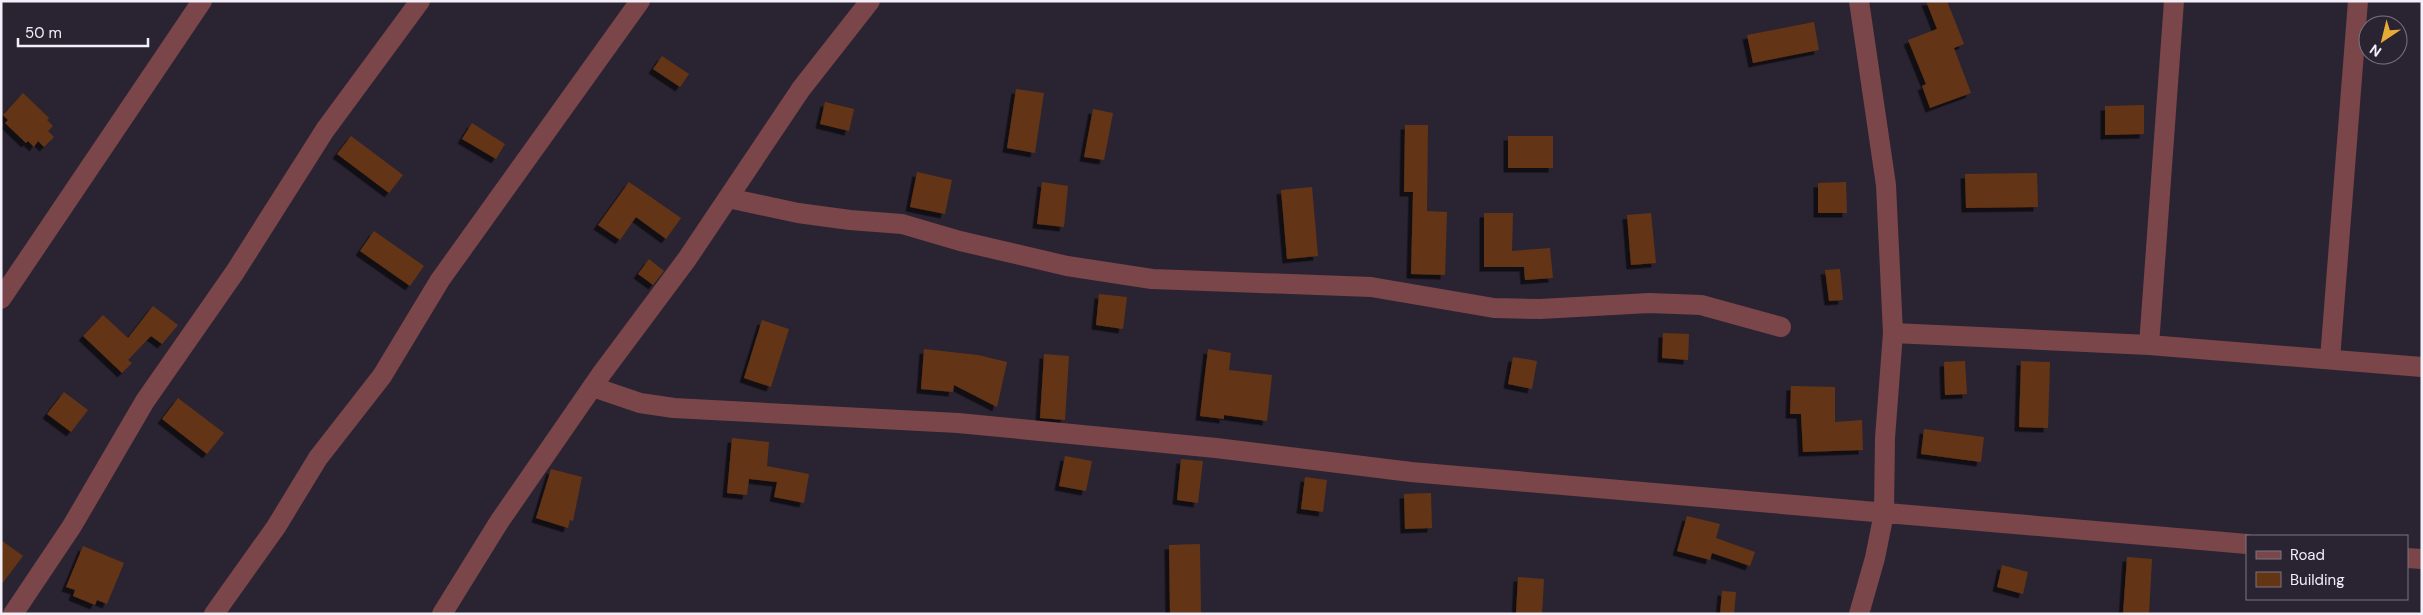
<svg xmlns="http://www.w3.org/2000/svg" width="2423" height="615" viewBox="0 0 2423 615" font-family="'DM Sans',sans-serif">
<defs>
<filter id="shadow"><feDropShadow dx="-4.5" dy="4.5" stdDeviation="0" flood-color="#0009"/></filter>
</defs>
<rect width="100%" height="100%" fill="#2a2432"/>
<path fill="#643513" filter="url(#shadow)" d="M1926,1H1947L1964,44L1954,48L1971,93L1930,108L1922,86L1926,84L1908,40L1937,29Z
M1814,22L1819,50L1753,63L1747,35Z
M662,56L689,74L680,87L653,69Z
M1016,89L1044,93L1035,153L1007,148Z
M23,93L49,118L47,120L53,126L48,131L54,137L44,147L38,141L34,147L28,141L26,143L5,123L8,120L3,115Z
M825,102L854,109L849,131L820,124Z
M2144,105V134L2105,135V106Z
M1093,109L1113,113L1104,160L1084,157Z
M472,123L505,144L496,159L462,139Z
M1405,125H1428L1427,211L1447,212L1445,275L1411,274L1413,192H1404Z
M351,136L403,175L389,193L337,154Z
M1508,136H1553V168H1508Z
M917,172L952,180L945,214L910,207Z
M2037,173L2038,207L1966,208L1965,174Z
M629,182L681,218L666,239L636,217L620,240L598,225Z
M1042,182L1068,186L1064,227L1037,224Z
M1846,182L1847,213H1818V183Z
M1312,187L1318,256L1287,259L1281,190Z
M1484,213H1513L1512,251L1550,248L1553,278L1525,280L1524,267H1484Z
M1651,213L1656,263L1631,265L1627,215Z
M374,231L424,266L410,286L360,251Z
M649,259L664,271L653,285L638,274Z
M1840,269L1843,300L1829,301L1825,270Z
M1099,294L1127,297L1123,329L1096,325Z
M153,306L178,325L162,344L151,336L128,360L132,363L122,373L83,336L103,315L128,338Z
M762,320L789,329L771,387L744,378Z
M1663,333L1689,334L1688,360L1662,358Z
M924,349L978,355L1007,362L997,407L954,385L953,392L921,389Z
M1208,349L1231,353L1229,370L1272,375L1267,421L1224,415V419L1200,416Z
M1044,354L1069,356L1065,420L1040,418Z
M1513,357L1537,361L1532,389L1508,384Z
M1965,361L1967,394L1945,395L1944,362Z
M2021,361L2050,362L2048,428L2019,427Z
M1791,386L1835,387V422L1862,420L1863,450L1803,452L1801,414H1790Z
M64,392L88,410L71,432L47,414Z
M178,398L224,433L207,454L162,419Z
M1924,429L1984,437L1981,462L1921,454Z
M732,438L769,442L767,466L809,474L804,503L774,497L777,482L749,479L747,495L727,493Z
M1065,456L1092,461L1086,491L1059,486Z
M1181,459L1203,461L1198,503L1177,500Z
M551,469L582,477L573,521L570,520L568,528L536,518Z
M1305,477L1327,480L1323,512L1301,509Z
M1431,493L1432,528L1405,529L1404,494Z
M1687,516L1720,524L1716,538L1755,552L1750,566L1712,553L1710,560L1677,551Z
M1,540L23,556L1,585Z
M1200,544L1201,614H1170L1169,545Z
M83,546L124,563L107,604L97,600L95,605L73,596L75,590L66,587Z
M2127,557L2152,559L2149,614H2123Z
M2002,565L2028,572L2023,594L1997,587Z
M1518,577L1544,579L1542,614H1516Z
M1722,591L1736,592L1734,614H1720Z"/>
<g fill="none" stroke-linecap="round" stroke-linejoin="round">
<path stroke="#7b4649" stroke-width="20" d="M1859,1L1886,185L1893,333L1885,438L1884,513L1875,558L1859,614
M728,198L798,213L850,220L902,224L960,241L1067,266L1152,279L1371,287L1494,308L1540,309L1649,303L1701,305L1781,327
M1,299L202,1
M1893,333L2149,345L2174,1
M2149,345L2422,367
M2330,359L2358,1
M593,387L640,403L674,408L958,423L1216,448L1411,472L2247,544
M2407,558L2422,559
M13,614L72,526L145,401L235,272L325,130L420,1
M214,614L276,527L318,458L382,376L440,280L640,1
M442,614L499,522L602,373L687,259L801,89L870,1"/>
</g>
<rect width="2423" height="615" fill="none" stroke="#f2eff9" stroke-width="5"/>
<rect x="2246" y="535" width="162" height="65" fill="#2a2432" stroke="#7a7582"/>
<rect x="2256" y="551" width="25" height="8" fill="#7b4649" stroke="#7a7582"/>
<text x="2290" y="560" font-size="15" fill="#f2eff9">Road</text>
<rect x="2256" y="572" width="25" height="15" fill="#643513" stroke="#7a7582"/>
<text x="2290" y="585" font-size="15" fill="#f2eff9">Building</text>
<g transform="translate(2383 40) rotate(215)"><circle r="24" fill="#2a2432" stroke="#7a7582"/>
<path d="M0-4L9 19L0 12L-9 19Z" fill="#e7ac36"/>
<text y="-8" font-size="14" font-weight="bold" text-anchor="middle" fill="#f2eff9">N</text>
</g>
<path d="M18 38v8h130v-8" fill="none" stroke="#f2eff9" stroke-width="2.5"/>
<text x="25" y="38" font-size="15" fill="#f2eff9" stroke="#2a2432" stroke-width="4" paint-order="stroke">50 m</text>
</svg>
